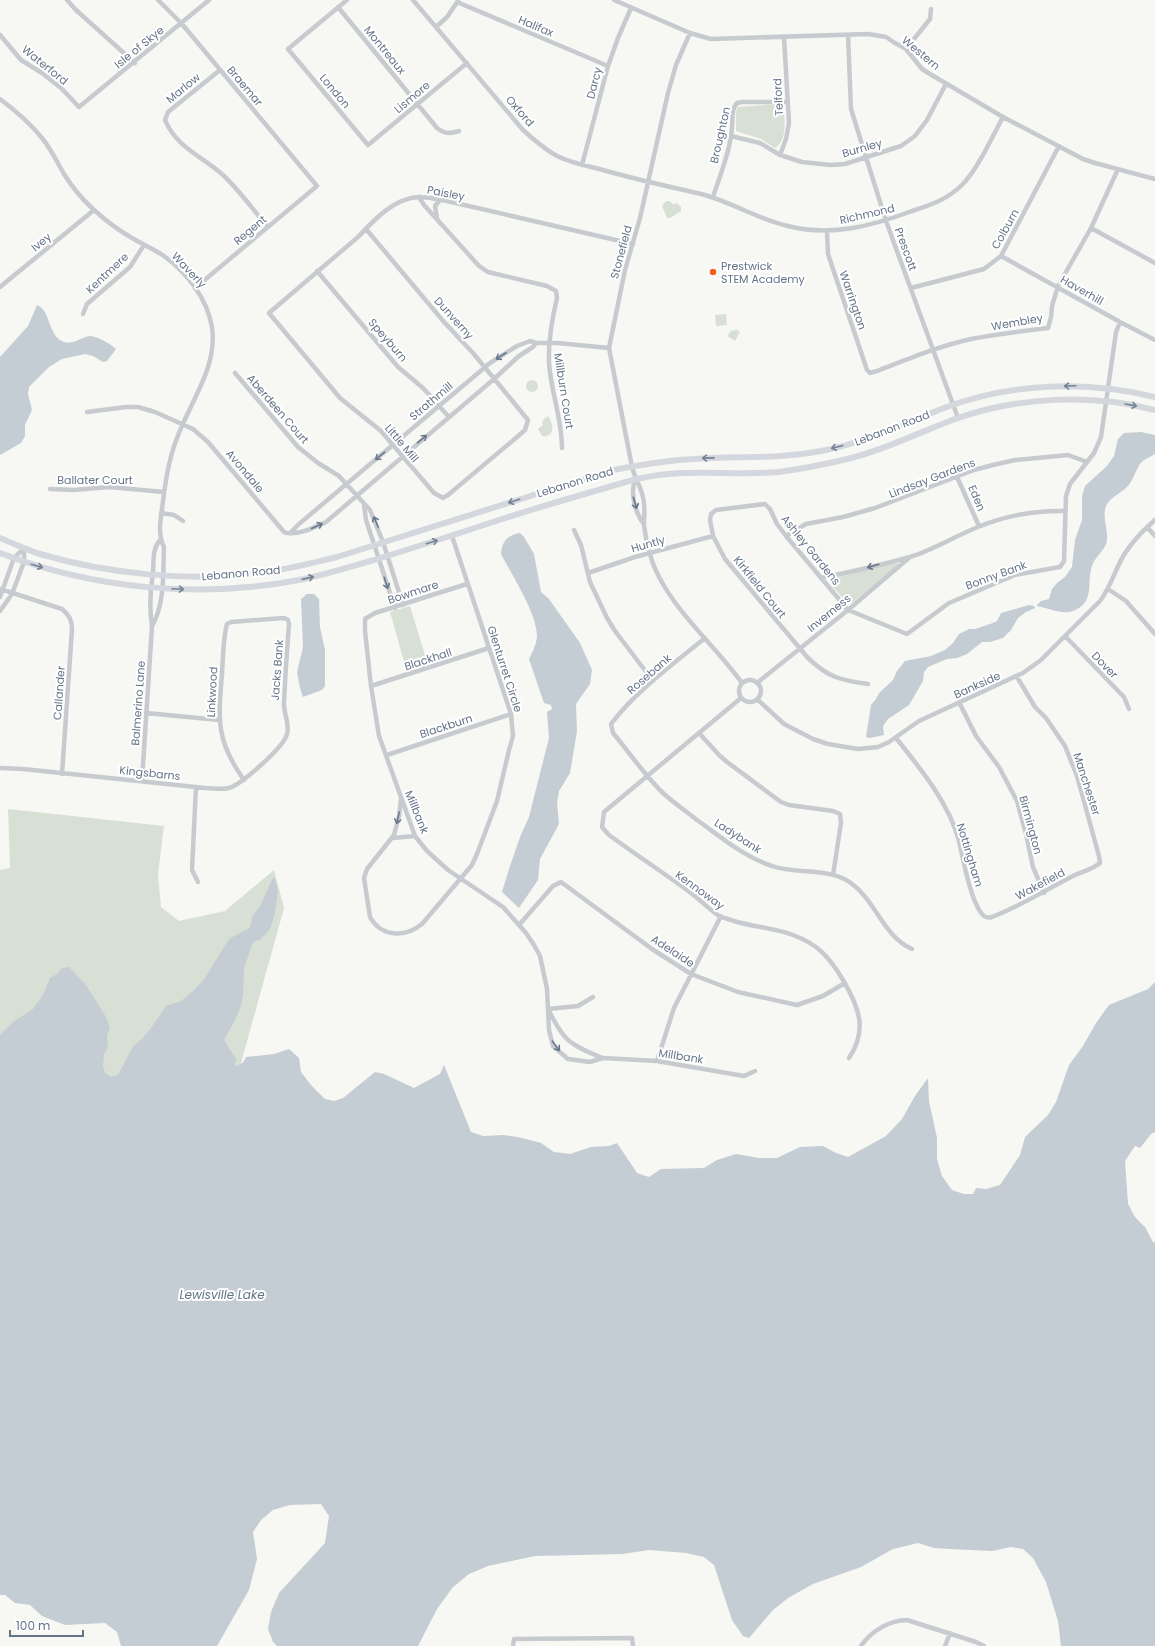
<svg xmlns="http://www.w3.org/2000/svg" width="1155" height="1646" viewBox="0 0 1155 1646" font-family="Poppins,sans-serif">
<rect width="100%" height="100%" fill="#f7f7f4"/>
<path fill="#d8e0d5" d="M776,104H780L784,108C784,121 788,140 775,148L761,139L736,131V111L738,107Z
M666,201H669L673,204L677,203L681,207V211L670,218H667L662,206Z
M726,314L727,325L716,326L715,315Z
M736,329L740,332L735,341L727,336L732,330L734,331Z
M526 386a6 6 0 1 1 12 0a6 6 0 1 1-12 0Z
M548,416C554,424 555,438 542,436L538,429L543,425L542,423L544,419Z
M895,563L900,564L852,603L848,604L831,585L834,578Z
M410,606L428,665L407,672L390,612Z
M8,809L164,826L158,874L161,907L179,921L225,911L274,870L284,908L223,1128L0,1180V870L10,868Z"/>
<path fill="#c3cdd3" d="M37,305C50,310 48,332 60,340C71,347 79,338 89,336C95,335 113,345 116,349L107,361L103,362L93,356L85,354L62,359L49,367L29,387L28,394L32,410L25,425V436L21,443L0,455V357L28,326Z
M1141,432L1155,435V454C1150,457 1144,459 1140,464C1135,471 1134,479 1128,486C1122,493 1110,497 1106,506C1102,517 1108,529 1107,540C1106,550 1095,556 1092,566C1086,583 1096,602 1073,611C1062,615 1049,608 1037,606V605L1041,601L1049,599L1052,589L1057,583L1065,577L1072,567L1075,540L1082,520V496L1085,486L1107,466L1114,456L1118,439L1124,433Z
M520,533L524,537L534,554L541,592L549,599L580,643L592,670L590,684L576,704L577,731L570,773L559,791L557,803L559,824L540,859L538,880L519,908L502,892L509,869L520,837L529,817L534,797L549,738L547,712L552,709L551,705L544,703L529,659C533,651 537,643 537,635C536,612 512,575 501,554C502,542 507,535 520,533Z
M307,594H314L319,599L320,627L325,650V686L322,690L303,697L300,688L297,672L303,647L301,599Z
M1029,605L1034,606L1035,608L1026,612L1018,618L1011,630L1003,638L990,642H982L967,654L957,658L947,659L928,667L924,672L923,681L909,705L888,719L883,726L884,735L870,738L866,737L871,705L876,699L879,693L893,680L897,671L905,661L931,656L945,650L953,643L959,634L969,629H975L993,623L997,621L1001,613Z
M273,878L275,879L278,891L275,913L270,929L260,940L255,941L252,945L244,968L243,994L241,1006L235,1020L224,1040L236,1059L235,1066C240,1065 244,1063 246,1057L274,1054L289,1049L299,1058L301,1072L311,1085L325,1099L334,1101L343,1098L375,1072L384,1074L414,1088L440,1074L444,1065L471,1132L483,1136L503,1135L518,1137L541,1143L554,1152L570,1154L591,1147L609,1146L617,1143L637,1173L649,1177L661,1169L704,1168L717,1160L736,1154L759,1158H777L800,1147L823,1146L836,1153L848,1157L886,1136L902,1119L915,1096L928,1078L929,1101L937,1138V1159L942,1176L952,1190L964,1194H973L976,1188L986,1189L1000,1185L1020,1155L1025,1137L1048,1115L1056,1102L1069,1065L1083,1046L1096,1023L1109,1005L1148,989L1155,982V1132L1151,1134L1140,1148L1135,1146L1125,1161L1128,1204L1135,1217L1145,1227L1153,1242L1155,1243V1646H1061L1058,1621L1046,1582L1033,1558L1023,1549L1011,1547L992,1551L950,1549L934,1548L918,1543L893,1549L861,1567L813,1584L788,1598L773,1610L749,1638L743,1636L732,1620L714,1565L704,1557L686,1553L649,1550L622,1554L535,1556L488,1566L469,1574L453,1587L437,1609L418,1646H277L273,1642L268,1629L271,1612L279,1593L325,1543L329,1516L321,1504L290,1505L273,1510L261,1520L253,1532L257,1559L249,1590L217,1646H121L117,1632L105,1623L65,1625L42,1616L30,1605L15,1603L5,1595H0V1035L13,1022L33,1009L44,993L50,978L57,974L62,968L69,967L86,985L106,1017L110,1027L107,1036L108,1047L104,1055L103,1066L105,1073L111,1077L118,1075L133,1046L142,1039L151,1028L166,1006L181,1001L193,991L205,978L229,939L249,928L251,924L252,917L260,906Z"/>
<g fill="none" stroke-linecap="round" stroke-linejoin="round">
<path stroke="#c7cace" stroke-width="4.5" d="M67,0L76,10L135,63
M158,0L182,24L317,186L195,288
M347,0L288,49L368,145L467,63
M413,0L523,130C534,140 544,149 557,156C571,163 588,166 603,170C634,179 666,186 697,193C729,200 756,219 788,226C831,237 872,226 912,211C931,205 948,199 962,185C978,169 992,137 1003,117
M614,0L690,33L711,39L868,34L886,37L895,43L906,49L922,69L930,74L1003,117L1083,159L1095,163L1155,179
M457,2L608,66
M338,7L437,128C445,134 449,134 459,131
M436,27L447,17L458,1
M690,33L676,65L668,93L640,218L625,270L609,348L632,467C635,480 643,489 644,503C645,511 644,518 644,525C646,542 651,562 659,577C680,617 716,647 742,683
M0,35L21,60L42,73L61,88L79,107L209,0
M848,35L851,109L886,221L958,418
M906,49L930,19L931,9
M220,70L168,112L165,120C176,147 203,157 223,175C240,191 253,210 268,227
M0,99C16,111 30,123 42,138C51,149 57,162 64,174C72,187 82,199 93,209C105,220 118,230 132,238C142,244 154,249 164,256C187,273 207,298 212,327C218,367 190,402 177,438C168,461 165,485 162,509C160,522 158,536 164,547C163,572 165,604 152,626
M731,136L760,143L780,155L802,162L831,165L845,164L901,146L915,136L927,120L946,84
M780,155L786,139L789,123L784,37
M582,165L608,66L618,38L631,8
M419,197L424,205L479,266L488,272L547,286L556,291L557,298C552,319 548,341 549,363C551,392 562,419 562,448
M713,197C720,176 731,148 732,127C733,118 731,110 737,103L742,102H788
M437,218L435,206L440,200
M1091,228L1155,263
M366,229L444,322L473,353L528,420L525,430L517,437L448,495L443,498L434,493L381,431L340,398L269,313L358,237C374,220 394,198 419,197C428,197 437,199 447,201L633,244
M827,231L828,254L867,370L870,373L877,371C908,359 939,346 971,339C996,334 1022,331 1048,328L1051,317L1052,306L1058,286L1091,228L1118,169
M1001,256L1120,322L1155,340
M317,271L398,367L423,388L449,417
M0,287L94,210
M911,288L984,269L1001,256L1059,146
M83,314L87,304L130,267L144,245
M235,373L298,447L318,463L339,476L370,510L383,542L403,605
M87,412L126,407H138L155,412L193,429L208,442L284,532C296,537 315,527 326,522L494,379L519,356L533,347L536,343
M957,477L979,526
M635,480C630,493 635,513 644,524
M50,489L74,490L109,487L164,492
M364,505L366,520L395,608
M161,513L174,515L183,521
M1147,527L1155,536
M574,530L581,545L590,582L607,618L615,631L653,681
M290,533L299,524L490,363L517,346L530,341L536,343H557L609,348
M786,536L806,524L843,517L875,508L974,470L993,465L1015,460L1068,455L1087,462
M588,573L635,557L713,536
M821,578C851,572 881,565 910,557C933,550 955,536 978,527C1004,516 1036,510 1065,511
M467,584L375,613L365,619V631L371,686L379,736L415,836L427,851L448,870L503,907L526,933L534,945L540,956L547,989L549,1030L553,1046L568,1059L590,1062L603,1058L657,1061L744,1076L755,1071
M0,589L62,609C69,615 72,620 72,629L62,774
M1108,589L1126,601L1155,634
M0,597L14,558L24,548
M0,611L12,594L24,562V548
M1065,636L1124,697L1129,709
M705,638C672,665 636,691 611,724L613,733C630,753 645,776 664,794C674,803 686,811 697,820C721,837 744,857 772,866C797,875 829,867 851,883C876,901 883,936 912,949
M739 691a11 11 0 1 1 22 0a11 11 0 1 1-22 0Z
M757,683L848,610L910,557
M868,684C840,680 829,678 808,658L725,559L713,536L710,520L711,514L716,510L765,504L770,509L777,524L786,536L848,610L907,634L949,603L1015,575L1060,567L1064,561L1066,496L1070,484L1094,453L1101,437L1116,332L1120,322
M371,686L489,648
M741,698L604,812L602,827L609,835C636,855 664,873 691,893C700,900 709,909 719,916C723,918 729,919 734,921C753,927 775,928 793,935C818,944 830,958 843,980C859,1007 868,1030 849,1058
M757,699L784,724L813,739L828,744L858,749L878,747L889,742L919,721L1023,673L1041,660L1100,601C1109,589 1113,577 1119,564C1127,547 1140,533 1155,520
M959,702L976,736L999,767L1017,801L1026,834L1033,867L1044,893
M146,713L219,720
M699,733L719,755L727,762L781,802L789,805L833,811L840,814L841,823L833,875
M896,738C920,768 949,803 959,841C963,858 971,905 984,916C987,918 989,918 992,917C1021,906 1047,889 1075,875C1084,871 1093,869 1100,863L1099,856L1077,776L1065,746L1046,718L1035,707L1017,677
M387,755L511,714
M0,768L23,769L205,788C213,788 222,790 229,788C242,784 284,747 287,734C290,724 284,715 284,704C285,678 287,651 289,624L288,620L284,618L231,622L227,624L226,628C223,643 223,659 222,674C218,720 216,741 244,780
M142,781L152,626C149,607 150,591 153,573C154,561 152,549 160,540
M196,787L192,870L198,882
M401,799L399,816L394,835L367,869L364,878L370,917C381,937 405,938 422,924L472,865L477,854L497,801L509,750L513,736L511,714L452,536
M392,838L415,836
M519,925L553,886L561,882L652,949L691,974L738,992L797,1005L823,996L845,983
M548,1009L578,1006L593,997
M549,1011C565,1043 570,1044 602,1058
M657,1061L674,1008L721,916
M513,1646L514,1639L632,1638L633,1646
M861,1646C871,1631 890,1620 907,1620L976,1642L984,1646
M945,1646L950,1633"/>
<path stroke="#d4d8de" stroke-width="6" d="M0,538C13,543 26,550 40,554C108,574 189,582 260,573C286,570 312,563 337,557L613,470C640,465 667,460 694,459C737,456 779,459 821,451C864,443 903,424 944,408C1010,383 1086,380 1155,397
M0,553C95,589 199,599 299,580C324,575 349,567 374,560C416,547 457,534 499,520C533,509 567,499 602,489C615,485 628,481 642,478C687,468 733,476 779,472C800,469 822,465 843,460C882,451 918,433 955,419C1017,397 1091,393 1155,410"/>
</g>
<defs><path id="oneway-shaft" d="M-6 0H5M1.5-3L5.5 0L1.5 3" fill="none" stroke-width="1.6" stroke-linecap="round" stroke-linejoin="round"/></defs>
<g stroke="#69788c">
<use href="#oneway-shaft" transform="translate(501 356) rotate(147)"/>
<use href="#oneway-shaft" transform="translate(422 439) rotate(-40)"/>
<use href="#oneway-shaft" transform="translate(380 456) rotate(140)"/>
<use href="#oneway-shaft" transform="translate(635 503) rotate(74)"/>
<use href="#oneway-shaft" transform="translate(376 522) rotate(-113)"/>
<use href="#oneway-shaft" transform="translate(317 526) rotate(-24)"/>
<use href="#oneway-shaft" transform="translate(873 566) rotate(164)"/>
<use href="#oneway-shaft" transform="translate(386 583) rotate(72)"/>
<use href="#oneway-shaft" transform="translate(398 818) rotate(102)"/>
<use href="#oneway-shaft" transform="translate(556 1046) rotate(53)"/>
</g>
<g stroke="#758395">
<use href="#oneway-shaft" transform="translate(1070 386) rotate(178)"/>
<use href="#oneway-shaft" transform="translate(1131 405) rotate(10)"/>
<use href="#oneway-shaft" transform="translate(837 447) rotate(166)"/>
<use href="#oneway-shaft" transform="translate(708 458) rotate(179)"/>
<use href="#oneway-shaft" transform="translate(514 501) rotate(162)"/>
<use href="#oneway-shaft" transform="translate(432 542) rotate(-17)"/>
<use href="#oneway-shaft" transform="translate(37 566) rotate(16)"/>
<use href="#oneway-shaft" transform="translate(308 578) rotate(-13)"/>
<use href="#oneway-shaft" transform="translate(178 589) rotate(3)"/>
</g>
<circle fill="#f1601a" stroke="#fff" stroke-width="1.5" cx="713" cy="272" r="4"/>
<g text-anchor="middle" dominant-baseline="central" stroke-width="4" stroke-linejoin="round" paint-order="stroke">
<g font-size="11" fill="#647488" stroke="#fff">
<text transform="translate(536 26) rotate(23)">Halifax</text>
<text transform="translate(139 47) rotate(-39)">Isle of Skye</text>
<text transform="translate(385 50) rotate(51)">Montreaux</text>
<text transform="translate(921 53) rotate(40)">Western</text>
<text transform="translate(45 65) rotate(39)">Waterford</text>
<text transform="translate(594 83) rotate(-76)">Darcy</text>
<text transform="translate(245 86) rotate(50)">Braemar</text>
<text transform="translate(183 88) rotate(-39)">Marlow</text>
<text transform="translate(335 91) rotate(50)">London</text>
<text transform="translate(412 97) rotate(-40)">Lismore</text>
<text transform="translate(778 97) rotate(-93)">Telford</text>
<text transform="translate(520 111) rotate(49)">Oxford</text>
<text transform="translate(720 135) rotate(-77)">Broughton</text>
<text transform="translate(862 148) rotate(-16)">Burnley</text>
<text transform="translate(446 193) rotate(11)">Paisley</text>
<text transform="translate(867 214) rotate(-13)">Richmond</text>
<text transform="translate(1005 229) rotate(-61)">Colburn</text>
<text transform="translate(250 230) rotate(-40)">Regent</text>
<text transform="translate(41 242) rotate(-40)">Ivey</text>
<text transform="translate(906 249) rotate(70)">Prescott</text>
<text transform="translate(621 252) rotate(-75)">Stonefield</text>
<text transform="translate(189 270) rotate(47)">Waverly</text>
<text transform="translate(107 273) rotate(-43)">Kentmere</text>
<text transform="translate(1082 290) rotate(30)">Haverhill</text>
<text transform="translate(853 300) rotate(71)">Warrington</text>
<text transform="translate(454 318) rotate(48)">Dunverny</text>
<text transform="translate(1017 322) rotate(-10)">Wembley</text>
<text transform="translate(388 340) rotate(49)">Speyburn</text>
<text transform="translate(564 391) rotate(81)">Millburn Court</text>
<text transform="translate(431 401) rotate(-40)">Strathmill</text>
<text transform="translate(278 409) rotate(49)">Aberdeen Court</text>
<text transform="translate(892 428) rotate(-21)">Lebanon Road</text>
<text transform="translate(402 443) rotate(50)">Little Mill</text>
<text transform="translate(245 471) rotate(50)">Avondale</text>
<text transform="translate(932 478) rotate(-21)">Lindsay Gardens</text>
<text x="95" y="480">Ballater Court</text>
<text transform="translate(575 482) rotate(-17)">Lebanon Road</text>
<text transform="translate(977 498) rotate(67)">Eden</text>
<text transform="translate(648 544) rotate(-16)">Huntly</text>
<text transform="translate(811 550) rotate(51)">Ashley Gardens</text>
<text transform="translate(241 573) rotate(-5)">Lebanon Road</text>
<text transform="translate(996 575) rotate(-20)">Bonny Bank</text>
<text transform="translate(760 587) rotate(51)">Kirkfield Court</text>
<text transform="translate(413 592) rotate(-18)">Bowmare</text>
<text transform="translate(829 613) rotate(-39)">Inverness</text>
<text transform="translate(428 659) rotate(-18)">Blackhall</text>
<text transform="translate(1105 665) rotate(46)">Dover</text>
<text transform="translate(505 669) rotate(72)">Glenturret Circle</text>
<text transform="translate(277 670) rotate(-86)">Jacks Bank</text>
<text transform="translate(649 674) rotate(-41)">Rosebank</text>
<text transform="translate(977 685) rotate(-24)">Bankside</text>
<text transform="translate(212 692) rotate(-87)">Linkwood</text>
<text transform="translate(59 693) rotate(-86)">Callander</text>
<text transform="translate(138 703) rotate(-86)">Balmerino Lane</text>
<text transform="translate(446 726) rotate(-18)">Blackburn</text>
<text transform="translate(150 773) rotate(6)">Kingsbarns</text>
<text transform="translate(1087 784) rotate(72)">Manchester</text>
<text transform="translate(417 812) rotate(68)">Millbank</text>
<text transform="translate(1031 825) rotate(75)">Birmington</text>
<text transform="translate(738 836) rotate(33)">Ladybank</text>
<text transform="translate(970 855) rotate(73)">Nottingham</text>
<text transform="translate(1040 884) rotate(-28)">Wakefield</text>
<text transform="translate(700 890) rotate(36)">Kennoway</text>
<text transform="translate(673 951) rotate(33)">Adelaide</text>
<text transform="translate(681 1056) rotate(9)">Millbank</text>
</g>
<g font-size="11" fill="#647488" stroke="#fff" text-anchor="start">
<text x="721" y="266">Prestwick<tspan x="721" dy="13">STEM Academy</tspan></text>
</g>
<g font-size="12" font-style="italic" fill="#5f7783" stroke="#fff">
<text x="222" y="1294">Lewisville Lake</text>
</g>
</g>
<path d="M10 1630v6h73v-6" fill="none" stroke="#647488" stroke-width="2"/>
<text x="16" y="1630" font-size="12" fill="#647488" stroke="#ffffff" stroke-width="3" paint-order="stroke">100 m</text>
</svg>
